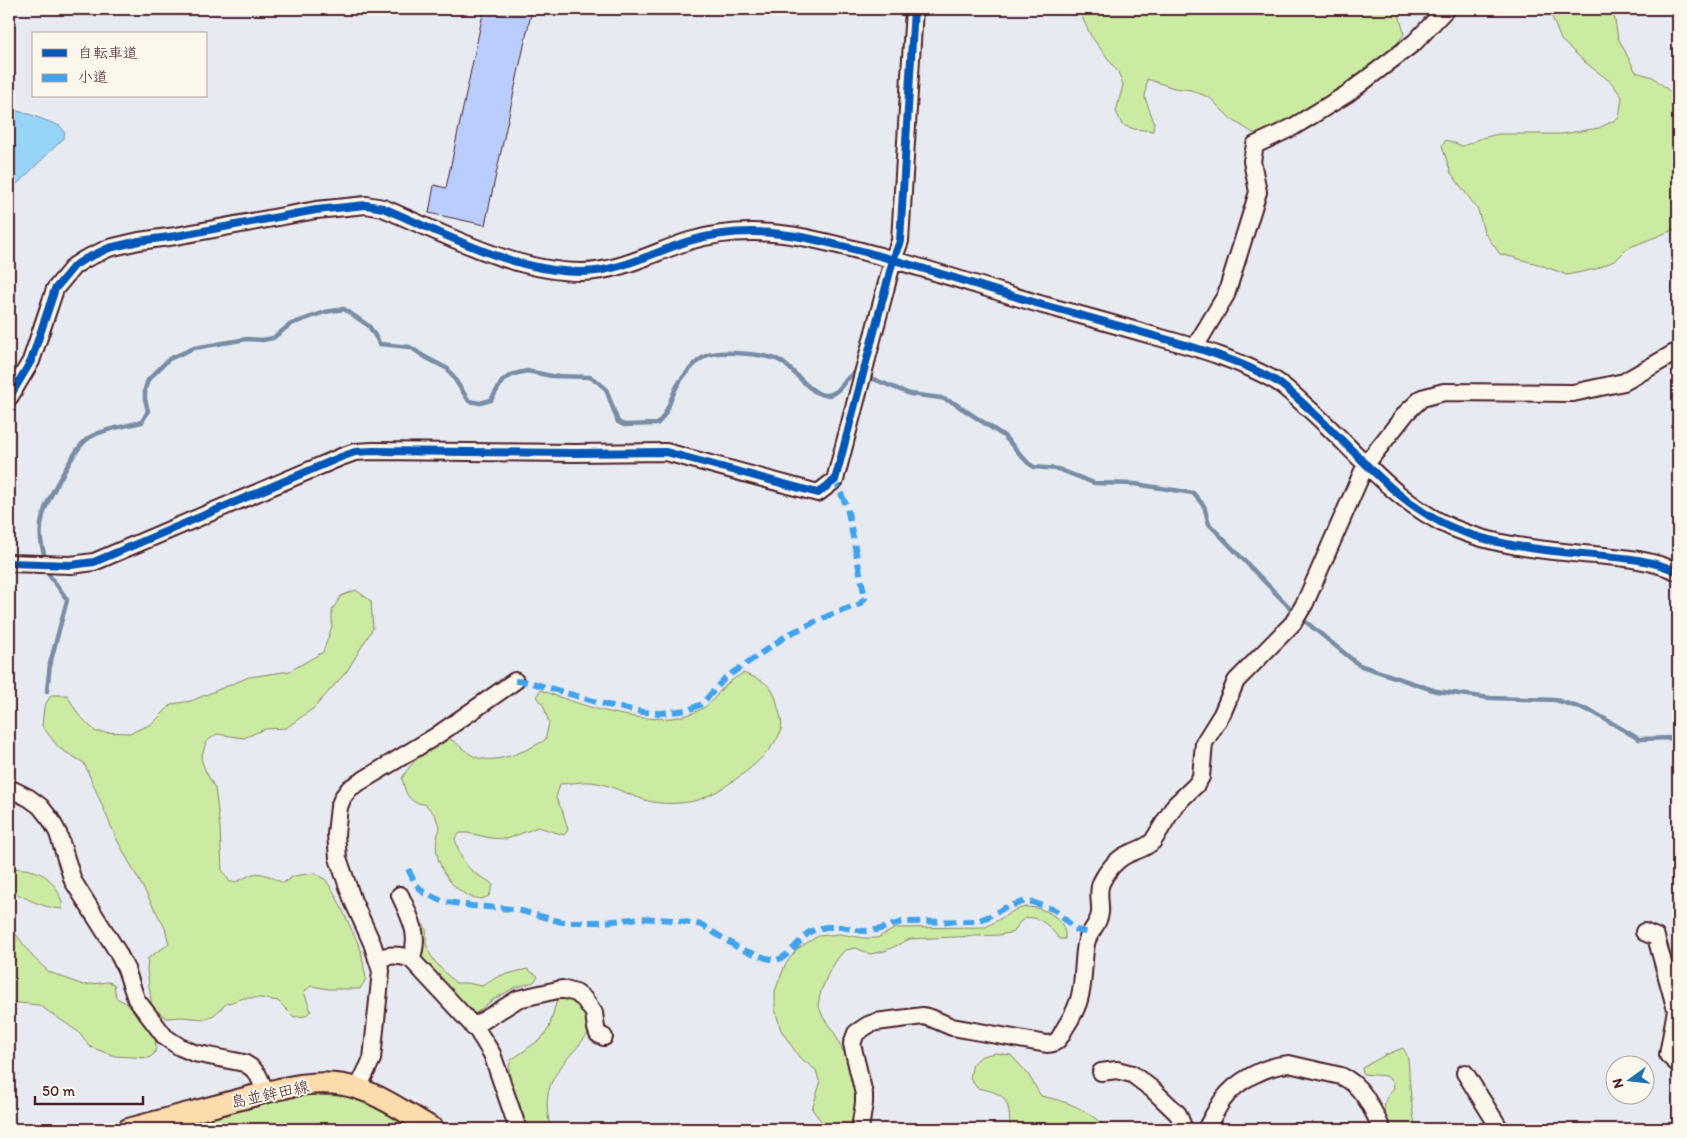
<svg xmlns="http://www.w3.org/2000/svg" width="1687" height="1138" viewBox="0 0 1687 1138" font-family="Itim,'Klee One',sans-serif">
<rect width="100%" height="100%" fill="#e7ebf1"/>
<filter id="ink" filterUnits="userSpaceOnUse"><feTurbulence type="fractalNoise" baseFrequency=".02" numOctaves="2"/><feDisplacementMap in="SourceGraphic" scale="10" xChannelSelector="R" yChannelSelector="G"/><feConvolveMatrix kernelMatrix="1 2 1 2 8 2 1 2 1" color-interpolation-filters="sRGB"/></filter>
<g filter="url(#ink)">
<path fill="#cbeaa2" stroke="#8a8466" d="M1078,9H1398L1404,34L1387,57L1323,113L1312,127L1291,137L1253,133L1231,119L1210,98L1191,90L1174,88L1147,79L1145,98L1154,122L1153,131L1134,129L1122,125L1116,111L1123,85L1118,72L1091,36Z
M1549,9H1613L1618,38L1636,72L1653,77L1674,95L1678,102V228L1628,248L1616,260L1596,269L1567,275L1538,264L1500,254L1484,232L1478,210L1451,173L1442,146L1446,140L1463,146L1482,138L1498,134H1562L1599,128L1619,118L1622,97L1611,82L1586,63L1561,40Z
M356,590L371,601L373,628L347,671L314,708L286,728L265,729L244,738L217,734L206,742L201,759L206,772L215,788L220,828L222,870L230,882C241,882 244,877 253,874C262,871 275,879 283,883L294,876L314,873L326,880L335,894L361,950L366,979L360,989H329L311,986L304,992L311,1011L305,1016L294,1017L278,1001L260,998H244L226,1004L214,1015L204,1019L182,1017L166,1018L152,1007L147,970L148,958L169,944L165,928L116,838L84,763L59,748L42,726L44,707L51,695H67L78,714L96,732L130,733L152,724L172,704L191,701L249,677L290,671L323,652L332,626V610L341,596Z
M743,673C764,681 774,684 778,708C780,714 783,724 781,730C774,755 723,792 698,800C685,804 659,805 645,800C628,795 610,784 591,782C581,781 570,784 560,784L556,798L563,812L568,830L564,835L538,827L507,839L490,838L468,833H460L455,838C459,854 464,867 479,876C485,879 488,880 493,885L489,896L482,899C479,898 474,898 471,897C447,888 428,853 440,829L435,815L425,804C408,804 405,792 402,778C412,761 429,744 448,738C457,742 462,749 470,754C491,768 526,751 545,740L549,723L544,707L537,696L540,690C583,706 661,734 703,708C714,702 718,691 727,684C731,680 738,677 743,673Z
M9,868C33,869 48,871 59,894C61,900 63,903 62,909C42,908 26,898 9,890Z
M1026,907C1044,907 1067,918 1065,939H1059C1052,928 1034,909 1020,922C1018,925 1015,929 1014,932L999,935L910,939L885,951L870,954L856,948L845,950L838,958L829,972L821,991L818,1004L823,1017L835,1034L849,1063L860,1091L856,1129H827L812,1109L820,1084L816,1070L799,1057L781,1030L775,1010V991L785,965L797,949L818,936L840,934L864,938H877L896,928L986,927L1015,910Z
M417,923L424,925C428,932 426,934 426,941C427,957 445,973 456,983H467L482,986L499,976L527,969L538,976L534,982L514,988L491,1001L475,1014H468L421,961L418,948Z
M9,925L33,957L49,972L83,985L108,982L114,984L116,998L133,1006L155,1034L156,1049L154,1054L149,1058L115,1056L90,1047L80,1033L39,1005L9,1002Z
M562,993L584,1008L590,1031C564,1067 537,1079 551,1129H522L509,1083V1066L511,1060L541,1039L549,1028L558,996Z
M1403,1048C1411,1058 1408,1074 1410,1086C1411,1101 1413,1115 1416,1129H1389C1384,1112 1380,1102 1394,1088L1393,1082L1386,1076L1363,1074L1362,1068L1385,1055Z
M995,1053L1011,1055L1028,1074L1041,1096C1070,1102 1086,1109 1108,1129H1005L1010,1126C1009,1098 1005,1093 977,1088L970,1078L973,1063L982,1056Z
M298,1095L345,1096L379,1108L414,1129H173L251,1106Z"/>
<path fill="#96d5f7" stroke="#788ca5" d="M9,109L29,114L60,126C64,130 66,134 63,139L9,192Z"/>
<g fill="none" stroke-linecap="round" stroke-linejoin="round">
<path stroke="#788ca5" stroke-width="4.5" d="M871,378L910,394L941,398L954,403L1004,436L1028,463L1034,467L1058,469L1094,483L1135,484L1193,493L1204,506L1209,524L1294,612
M46,559C32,525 47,501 64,472C70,461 77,448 86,440C98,430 126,426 142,422L148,411L145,399V389L148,380L169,359L194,348L247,339L262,340L273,338L291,324L325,312L344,309L369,326L380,344L410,347L425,357L448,369L469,401L480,403L491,400L503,380L514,374L527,371L552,376L590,377L598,382L606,389L618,422L624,425L657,424C667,415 670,400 676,388C681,378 695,362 704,357C715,349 772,354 782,362C794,370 810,393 824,395C841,397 844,375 857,372
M47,572C54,583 60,588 67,600L50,664L47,691
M1306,622L1359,665L1436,691L1490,698L1556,700L1593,712L1639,739L1671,738L1678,741"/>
</g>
<path fill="#b9cefd" stroke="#4a1f2b" d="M484,9H532L485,225L429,213L434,185L446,188Z"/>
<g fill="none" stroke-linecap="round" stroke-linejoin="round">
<defs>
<path id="minor" d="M1195,347L1226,295L1258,192L1252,161L1255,145L1293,127L1347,94L1415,42L1446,9
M9,398L31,361L55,289L74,266L85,259L109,248L139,241L176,236L316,210L366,205L383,208C445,234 514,272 582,272C619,272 654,252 689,241C727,230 769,230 807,238C887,255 965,282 1043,305C1081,315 1120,326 1158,337C1198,348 1239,360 1276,381C1287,388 1298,399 1308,408C1355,449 1394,503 1453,528C1493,545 1539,550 1583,554C1615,557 1648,558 1678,572
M9,563L71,565L94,562L341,457L355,452L373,451L573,453L666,452L818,493L835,480L893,260L900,241L914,9
M9,788L29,798L40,806L51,820L58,833L73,881L117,951L126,969L136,999L165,1037L180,1047L194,1053L244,1063L252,1068L258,1075L266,1092
M400,895C410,918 421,935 411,959
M1644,932L1656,937L1676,1010L1668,1055L1678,1064
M377,959C389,954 399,954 411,959L477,1030L484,1041L492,1054L518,1129
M473,1027L518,999L562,989L576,993L584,999L594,1013L596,1028L598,1034L604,1037
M1101,1072L1117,1070L1132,1074L1152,1089L1178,1114L1184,1129
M1465,1073L1500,1129
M358,1088L372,1059L381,971L372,943L353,901L338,858L336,834L339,807L343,797L350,788L436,736L515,681
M860,1129L864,1103V1094L852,1044L856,1033L868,1025L876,1022L923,1016L931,1018L952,1027L1047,1044C1058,1044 1060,1037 1065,1028C1069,1022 1073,1015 1076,1008C1085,988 1082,965 1086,944C1088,932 1099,925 1100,913C1101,903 1097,893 1101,883C1106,872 1116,860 1126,855C1136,850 1145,849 1153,841L1175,805L1196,785L1201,777L1204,743L1222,714L1236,681L1293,623L1305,603L1366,464L1407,412L1422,398L1444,392L1573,393L1624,382L1678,351
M1206,1129C1211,1120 1216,1110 1222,1101C1236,1081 1264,1066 1289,1064L1341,1076C1363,1085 1372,1109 1382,1129"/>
<path id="major" d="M128,1129L279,1089C304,1083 334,1080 359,1089C383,1096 412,1117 434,1129"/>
</defs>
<use href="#minor" stroke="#4a1f2b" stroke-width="20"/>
<use href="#major" stroke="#4a1f2b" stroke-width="24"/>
<use href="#minor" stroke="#fbf7ec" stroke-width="16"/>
<use href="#major" stroke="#fcdcac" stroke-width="20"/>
<path stroke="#40a2eb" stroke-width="6" stroke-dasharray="12 6" stroke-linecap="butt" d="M515,681L529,682L607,705L643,712L661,713L688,710L702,704L725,678L789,634L830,615L860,604L865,598L847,507L835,480
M408,869L415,883L424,893L442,901L472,906L514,909L562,922H605L640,918L673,920L702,925L740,949L766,958L776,960L782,958L789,953L808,933L816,929L826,927H841L863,931L877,930L902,922L977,921L990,916L1004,908L1026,901L1032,902L1055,910L1076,930L1090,933"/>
<defs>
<path id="cycleway" d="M9,398L31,361L55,289L74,266L85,259L109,248L139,241L176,236L316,210L366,205L383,208C445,234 514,272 582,272C619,272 654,252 689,241C727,230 769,230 807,238C887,255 965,282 1043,305C1081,315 1120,326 1158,337C1198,348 1239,360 1276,381C1287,388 1298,399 1308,408C1355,449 1394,503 1453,528C1493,545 1539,550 1583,554C1615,557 1648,558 1678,572
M9,563L71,565L94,562L341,457L355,452L373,451L573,453L666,452L818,493L835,480L893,260L900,241L914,9"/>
</defs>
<use href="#cycleway" stroke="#fbf7ec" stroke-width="11"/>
<use href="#cycleway" stroke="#0057b8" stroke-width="8"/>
</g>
</g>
<g text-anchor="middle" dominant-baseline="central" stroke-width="4" stroke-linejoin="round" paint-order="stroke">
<g font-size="16" fill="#4a1f2b" stroke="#fbf7ec">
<text transform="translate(270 1094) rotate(-12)">島並鉾田線</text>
</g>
</g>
<rect width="1687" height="1138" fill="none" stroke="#fbf7ec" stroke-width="30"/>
<rect x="15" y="15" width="1657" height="1108" fill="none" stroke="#4a1f2b" stroke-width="2" filter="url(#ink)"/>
<rect x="32" y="32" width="175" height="65" fill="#fbf7ec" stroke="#b4a19f"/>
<rect x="42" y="49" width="25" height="8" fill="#0057b8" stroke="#b4a19f"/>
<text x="78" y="58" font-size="15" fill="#4a1f2b">自転車道</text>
<rect x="42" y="74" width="25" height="8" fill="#40a2eb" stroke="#b4a19f"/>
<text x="78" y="82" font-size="15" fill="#4a1f2b">小道</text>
<g transform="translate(1630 1080) rotate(255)"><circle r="24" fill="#fbf7ec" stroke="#b4a19f"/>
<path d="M0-4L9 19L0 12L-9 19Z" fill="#1f6fb2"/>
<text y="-8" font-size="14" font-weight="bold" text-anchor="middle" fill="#4a1f2b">N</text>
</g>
<path d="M35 1096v8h108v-8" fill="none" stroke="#4a1f2b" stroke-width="2.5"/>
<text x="42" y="1096" font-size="15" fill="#4a1f2b" stroke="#fbf7ec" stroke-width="4" paint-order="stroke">50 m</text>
</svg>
